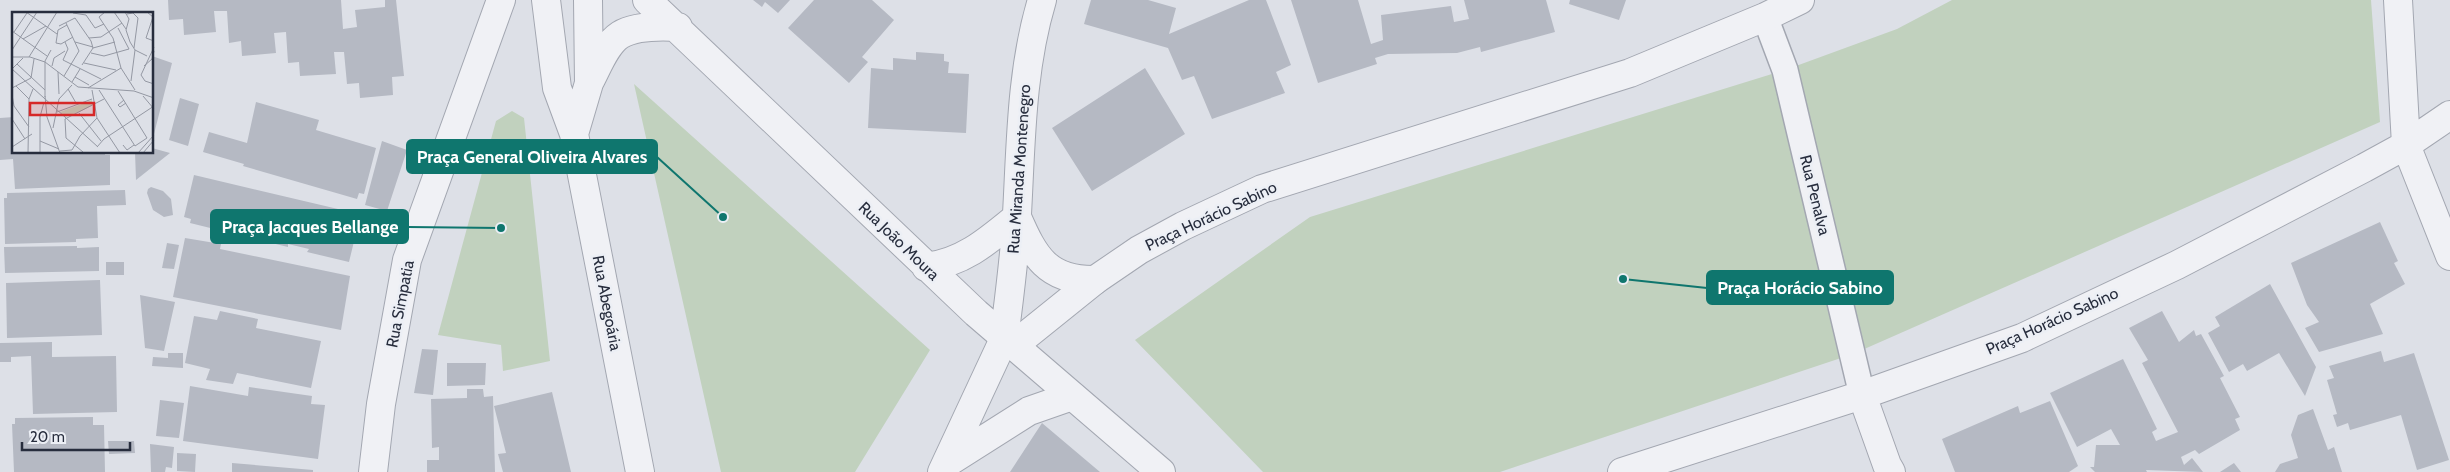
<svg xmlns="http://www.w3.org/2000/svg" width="2450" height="472" viewBox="0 0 2450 472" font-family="Cabin,sans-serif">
<rect width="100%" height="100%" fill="#dde0e7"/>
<path fill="#c1d1be" d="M1952,0H2371L2380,122L1853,354L1500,472H1263L1135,340L1310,217L1785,70L1897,29Z
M634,84L930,350L855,472H721Z
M512,111L524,118L550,361L503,371L501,345L438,335L496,121Z"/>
<path fill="#b5b9c3" d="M168,0H341L343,29L357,27L355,10L385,7V0H396L404,76L392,77L393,95L360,98L359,83L347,84L344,52H334L336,74L300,76L299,62L288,63L286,32L274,33L276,53L242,56L241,41L229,43L227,11H214L216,32L184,35L183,19L169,20Z
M753,0H790L778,13L765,2L762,7Z
M814,0H872L894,20L862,57L868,62L849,83L788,28Z
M1091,0H1148L1176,8L1169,34L1249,0H1266L1291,65L1276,72L1285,93L1212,119L1194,76L1182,80L1168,48L1084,24Z
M1291,0H1358L1371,44L1383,40L1381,15L1451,6L1454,22L1469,19L1464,0H1546L1555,32L1481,52L1480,47L1457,53L1388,54L1375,58L1377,64L1318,83Z
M1570,0H1626L1619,20L1569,4Z
M916,52L944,54V61L949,62L948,73L969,74L966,133L868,128L871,68L893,70V58L916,60Z
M152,56L172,63L153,138H152Z
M1145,68L1185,134L1092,191L1052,128Z
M180,98L199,104L188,146L169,140Z
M256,102L319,120L316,130L376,148L364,194L359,193L357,199L243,166L244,164L203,152L209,132L247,143Z
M14,117V152H105V155H110V185L15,189L13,159L0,160V118Z
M382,141L407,150L387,211L365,205Z
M152,148L170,153L136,180L135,152H152Z
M194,175L355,213L352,224L358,225L349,262L307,252L309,249L288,244V247L190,223L191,219L184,217Z
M151,187L163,191L171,199L173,215L164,217L153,210L147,193L148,189Z
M125,190L126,205L97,206L98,238L76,239V242L5,244L4,198H7V193Z
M2380,222L2398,261L2394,263L2405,284L2370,304L2383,334L2319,352L2305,328L2319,322L2307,305L2291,263Z
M185,238L221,244L220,249L350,276L341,330L173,297Z
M167,243L179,245L174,269L162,268Z
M77,246V248L99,247V271L5,273L4,247Z
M106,262H124V275H106Z
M100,280L102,335L7,338L6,283Z
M2270,284L2316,367L2305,396L2279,353L2247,371L2243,364L2229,372L2208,333L2220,326L2215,317Z
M140,295L175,302L164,351L145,348Z
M220,311L258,319L256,328L321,341L311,388L237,373L233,384L206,380L210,369L185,363L194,316L217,320Z
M2162,311L2179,342L2194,330L2196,336L2201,334L2224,376L2220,378L2240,417L2235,419L2240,430L2199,454L2195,450L2181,457L2184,465L2192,458L2203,472L2146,470L2147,472H2095L2090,467H2094L2096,445H2120L2111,429L2077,447L2050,393L2123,359L2157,429L2152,432L2156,441L2178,432L2142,363L2148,360L2129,328Z
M52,342V357L116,356L117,412L33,414L31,356L11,357V362H0V343Z
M422,349L438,350L433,395L414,393Z
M2381,351L2384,362L2414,353L2449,460L2417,470L2401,415L2350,430L2348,423L2337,427L2333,415L2337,414L2327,380L2334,378L2329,366Z
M168,353H183V368L152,366L153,357L168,358Z
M447,363H486L485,385L447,386Z
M190,386L248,396L249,387L312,396L311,404L325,405L318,459L183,441Z
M467,389H483L484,397L493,396L495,472H427V460H439V447L432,448L431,399L467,398Z
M552,392L571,472H503L498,454L506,453L494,406Z
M160,400L184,403L179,438L156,436Z
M2050,401L2078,466L2069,472H1955L1942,439L2018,406L2020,413Z
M2313,409L2328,450L2334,447L2342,472H2275L2280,464L2298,458L2291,435L2298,415Z
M93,417V425H104L105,472H14L12,424H15V418Z
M1042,423L1100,472H1010Z
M108,441H134L135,453L109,454Z
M150,444L174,447L172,468L166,467L165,472H151Z
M177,453L196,454L195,472L177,471Z
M232,463L313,470V472H232Z
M2234,463L2241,472H2220Z"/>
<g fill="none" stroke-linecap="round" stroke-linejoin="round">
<defs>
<path id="pedestrian" d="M1765,17L1785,70L1862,395"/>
<path id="minor" d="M2398,0L2406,145L2450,256
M1013,346L1095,280L1139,250L1183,226L1262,189L1630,73L1765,17L1800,0
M1862,395L1887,465L1891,472
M947,463L1029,411L1072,396
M373,472L381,404L407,260L501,0
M942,472L1004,339
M1622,472L1862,395L2022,338L2177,265L2364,168L2406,145L2450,115"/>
<path id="tertiary" d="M546,0L557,88L574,134L640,472
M647,0L976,313L1161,472
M590,81C598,66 606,44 620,35C635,26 661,26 678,27
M574,134L589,83L588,0
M926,267C963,263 989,240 1017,217C1034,256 1047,281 1095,280
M1004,339C1009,298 1015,256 1017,214C1021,142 1021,70 1042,0"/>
</defs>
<use href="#pedestrian" stroke="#a3a7b1" stroke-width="28"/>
<use href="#minor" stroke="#a3a7b1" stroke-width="30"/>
<use href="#tertiary" stroke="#a3a7b1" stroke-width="30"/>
<use href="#pedestrian" stroke="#f0f1f5" stroke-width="25"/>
<use href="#minor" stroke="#f0f1f5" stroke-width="28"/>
<use href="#tertiary" stroke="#f0f1f5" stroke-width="28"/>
</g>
<g text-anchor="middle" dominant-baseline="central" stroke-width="5" stroke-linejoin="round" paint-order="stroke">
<g font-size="16" fill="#272d3d" stroke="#eceff5">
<text transform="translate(1019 169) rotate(-86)">Rua Miranda Montenegro</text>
<text transform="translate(1815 195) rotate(76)">Rua Penalva</text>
<text transform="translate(1211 216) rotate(-25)">Praça Horácio Sabino</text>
<text transform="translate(899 241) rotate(44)">Rua João Moura</text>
<text transform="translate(607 303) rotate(79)">Rua Abegoária</text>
<text transform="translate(400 304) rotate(-79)">Rua Simpatia</text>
<text transform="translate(2052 321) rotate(-24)">Praça Horácio Sabino</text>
</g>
</g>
<g transform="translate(12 12)">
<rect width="141" height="141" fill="#dde0e7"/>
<path d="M80,88V94L67,100L53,105L48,100Z" fill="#c1d1be"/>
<path fill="none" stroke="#9498a3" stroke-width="1" d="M14,0L45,22M93,0L87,5L101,26L109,56L123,78M102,0L114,17M113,0L117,7L114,18L118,30L123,38L135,44M135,0L141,5L134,26L142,29M61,1L74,3L83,16L92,12M115,2L121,1L126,6L122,36M55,13L46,18L44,31L49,32L61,25M47,14L63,6L79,29L81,36L70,53M0,19L35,44M2,20L15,1M77,26L89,25L110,11M11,27L34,14M53,30L56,37L51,48L89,67M63,30L81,35M142,35L129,63L133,69L142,72M81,36L103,30M0,38L25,0M79,41L92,44L117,37L106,16M0,45H18L33,50L66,75L122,79L142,86M17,45L45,0M72,51L104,58M5,52L33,78M40,54L42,46L53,39M132,54L140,47L142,39M0,57L86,135M0,57L11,46M46,60L47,82M52,64L67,39L54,11M63,65L77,73M19,66L22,47M119,69L123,38M60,70L68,57M4,74L17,87M0,76L19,66M76,76L109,56M56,77L64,91M80,78L85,106L108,141M87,78L123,134L135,126M106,79L135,126M0,83L2,94L17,115M33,84L35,105L48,141M131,84L142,97M33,85V49L39,38M112,88L106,93L108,95L114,91M45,100L80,87M67,101L89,129M0,107L13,127M53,107L92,87M53,107L54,126L71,140M41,116L47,87L60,73M28,129L47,137M111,133L115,138L122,133M0,135L20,122M85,135L92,127L142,94M48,139L60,138L68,124L85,106M16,141L17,87L21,77M28,141V105L32,90M126,141L142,123M131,141L142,128"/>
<path fill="#d62828" fill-opacity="0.15" stroke="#d62828" stroke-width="2.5" d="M18,91H82V103H18Z"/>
<rect width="141" height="141" fill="none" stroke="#272d3d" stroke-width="2.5"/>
</g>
<path fill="none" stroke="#0f766e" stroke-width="2" d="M723 217L657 157M501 228L408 227M1623 279L1707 288"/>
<g fill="#0f766e" stroke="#eceff5" stroke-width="2">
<circle cx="723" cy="217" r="5"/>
<circle cx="501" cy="228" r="5"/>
<circle cx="1623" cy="279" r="5"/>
</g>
<g fill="#0f766e" stroke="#0f766e" stroke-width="2">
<rect x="407" y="140" width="250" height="33" rx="5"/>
<rect x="211" y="210" width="197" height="33" rx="5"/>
<rect x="1707" y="271" width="186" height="33" rx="5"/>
</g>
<g font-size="18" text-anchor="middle" font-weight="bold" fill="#fff">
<text x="532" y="163">Praça General Oliveira Alvares</text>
<text x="310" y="233">Praça Jacques Bellange</text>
<text x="1800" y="294">Praça Horácio Sabino</text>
</g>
<path d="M22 442v8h108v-8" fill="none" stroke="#272d3d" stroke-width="2.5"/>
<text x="30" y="442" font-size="15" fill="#272d3d" stroke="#eceff5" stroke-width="4" paint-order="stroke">20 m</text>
</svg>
